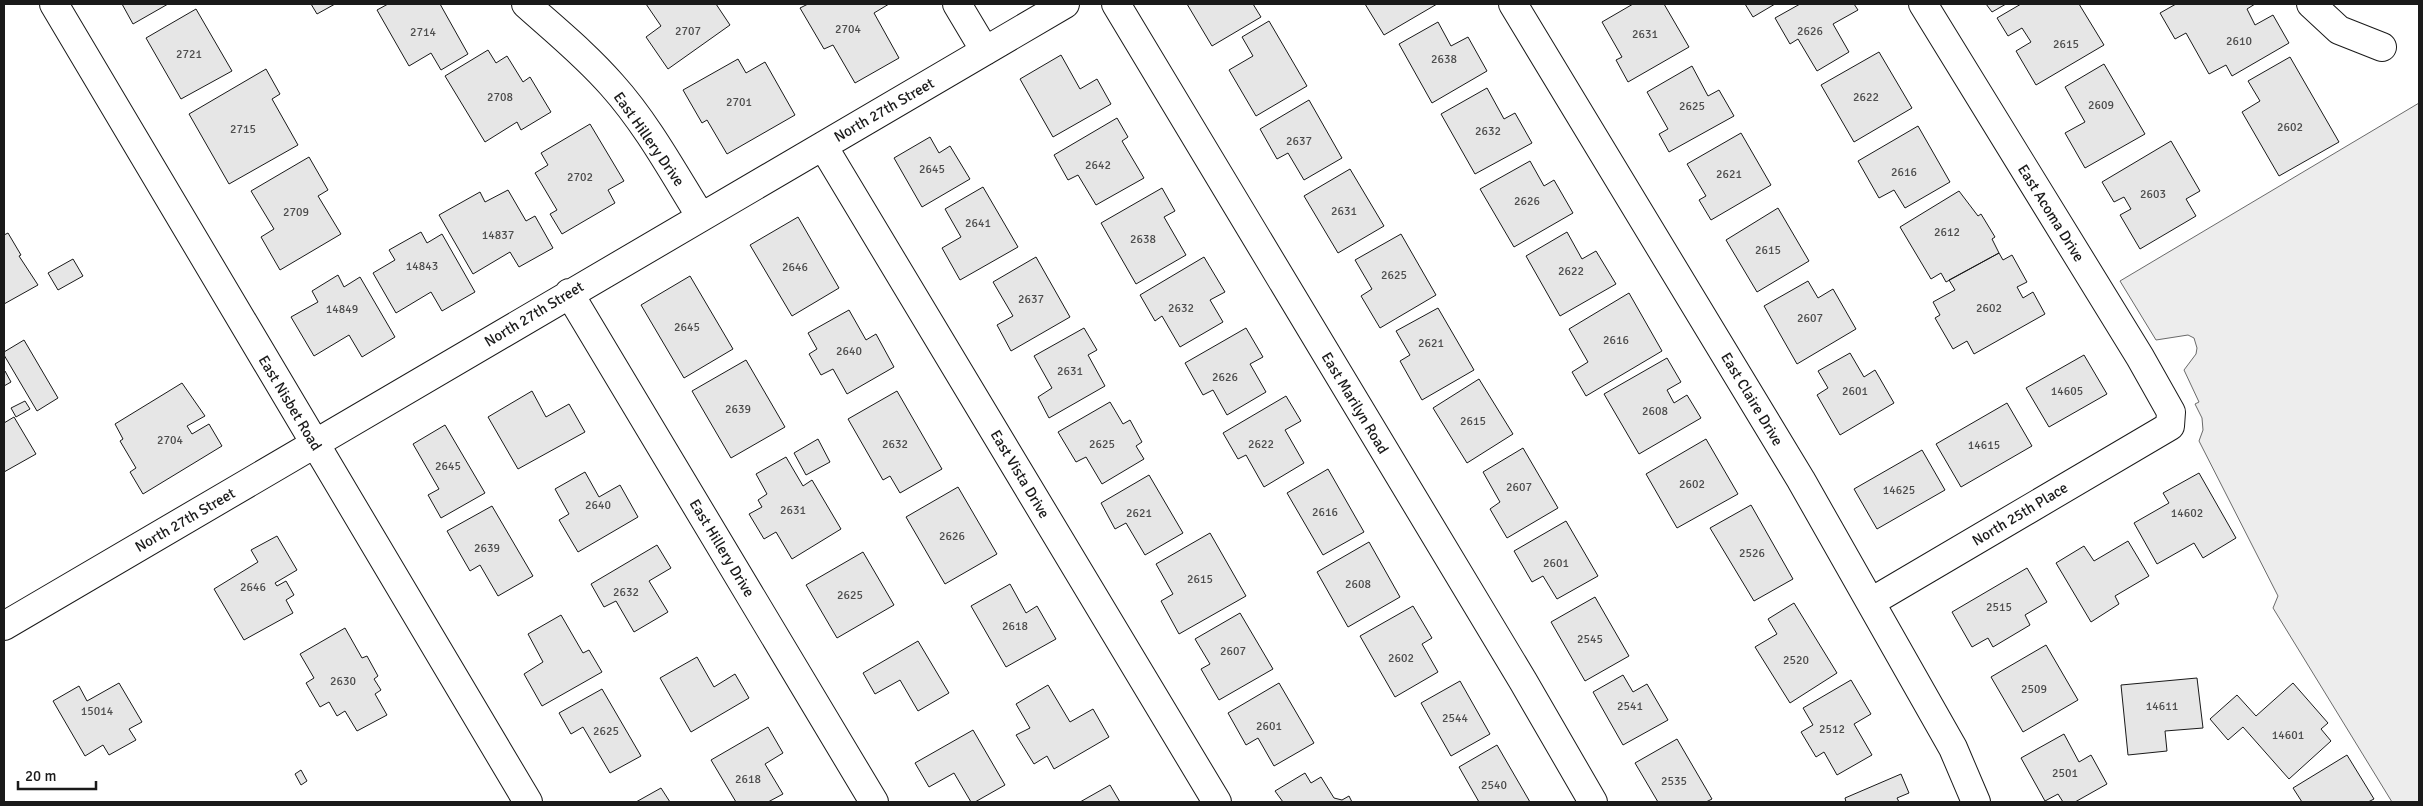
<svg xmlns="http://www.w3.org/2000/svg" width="2423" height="806" viewBox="0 0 2423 806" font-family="Signika,sans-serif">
<rect width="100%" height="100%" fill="#fff"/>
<path fill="#ededed" stroke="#6a6a6a" d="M2419,103V802H2392L2273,608L2278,596L2199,441L2203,430L2202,418L2195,404L2199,402L2184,370L2196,354L2197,348L2194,338L2188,335L2156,340L2120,281Z"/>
<path fill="#e6e6e6" stroke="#1a1a1a" d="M122,4H168L133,24Z
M311,4H335L317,14Z
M388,4H440L468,54L441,70L431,53L409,66L377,10Z
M646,4H716L730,25L668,69L646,37L661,26Z
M808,4H889L874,13L899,58L855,83L833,45L824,49L800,8Z
M1187,4H1253L1261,17L1212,46Z
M1365,4H1437L1384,35Z
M1633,4H1664L1689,47L1628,82L1616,60L1622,57L1602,22Z
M1745,4H1775L1753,17Z
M1800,4H1854L1858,10L1833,24L1849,52L1817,71L1798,39L1790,44L1775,18Z
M1986,4H2006L1992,12Z
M2021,4H2079L2104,45L2036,85L2016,51L2031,42L2022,28L2008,36L1997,18Z
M2176,4H2255L2247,9L2255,25L2273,15L2289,43L2232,76L2226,65L2209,74L2186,33L2175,39L2160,13Z
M196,9L232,71L181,99L146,38Z
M1269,21L1307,86L1256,116L1229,70L1253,56L1242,37Z
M1438,22L1451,46L1468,37L1487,71L1432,103L1399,44Z
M488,50L496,63L507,56L523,82L530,77L551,112L521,130L517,122L485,142L445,76Z
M1879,52L1912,108L1854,142L1821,85Z
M1061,55L1080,89L1097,79L1111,104L1053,137L1020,79Z
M2290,57L2339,142L2279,176L2242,112L2260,101L2248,81Z
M738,59L746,73L765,62L795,115L727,154L707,120L702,123L683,90Z
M2104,64L2145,134L2085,168L2065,133L2085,122L2065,87Z
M1692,66L1708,96L1719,90L1734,116L1669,152L1659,134L1668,129L1647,92Z
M266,69L280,94L272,99L298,145L229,184L189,114Z
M1487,88L1504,119L1515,113L1532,143L1475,174L1441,114Z
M1309,100L1342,158L1304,180L1288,153L1277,159L1260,129Z
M1117,118L1128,137L1122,141L1144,178L1096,205L1078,175L1068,180L1054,155Z
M590,124L624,181L608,190L615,203L562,234L550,214L557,210L535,173L548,165L541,153Z
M1918,126L1950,182L1905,208L1894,190L1879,198L1858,161Z
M1741,133L1771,185L1711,220L1699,200L1706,196L1687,164Z
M930,137L939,153L950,146L970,179L922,207L894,158Z
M2171,141L2200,191L2186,199L2196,216L2140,249L2120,215L2131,209L2124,197L2114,202L2102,182Z
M309,157L328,190L318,196L341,234L280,270L261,237L274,229L251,191Z
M1530,161L1544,186L1554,180L1573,213L1514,247L1480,189Z
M1350,169L1384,226L1338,253L1304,196Z
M983,187L1018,247L960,280L942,248L961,237L945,209Z
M1162,188L1175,211L1164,217L1186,255L1136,284L1101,223Z
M508,190L526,221L535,216L553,248L519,267L510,252L473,274L439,215L480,192L485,202Z
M1959,191L1978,216L1981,214L1995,237L1992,239L1999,253L1946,282L1941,273L1931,279L1900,227Z
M1778,208L1809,261L1757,292L1726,240Z
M798,217L839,288L792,316L750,245Z
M421,232L427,243L442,234L475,292L442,311L431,292L396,313L373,273L395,260L389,250Z
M1567,232L1582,259L1596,251L1616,284L1560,316L1526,256Z
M8,233L21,255L19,256L38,285L4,304V235Z
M1401,234L1436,295L1380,328L1361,296L1372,289L1355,260Z
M1999,253L2003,260L2012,255L2027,282L2017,287L2023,298L2033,292L2045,314L1974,354L1967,341L1953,349L1935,318L1940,315L1933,302L1955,290L1949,280Z
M1036,257L1070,317L1011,351L997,325L1013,316L993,282Z
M1204,257L1225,292L1210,300L1223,322L1180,347L1162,316L1155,321L1140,295Z
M73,259L83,276L58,290L48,273Z
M338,275L344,287L360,277L395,337L362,357L349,335L314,356L291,317L318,302L312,291Z
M690,276L733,349L684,378L641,305Z
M1808,281L1818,298L1833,289L1856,329L1797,364L1764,306Z
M1629,293L1662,351L1586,396L1572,372L1588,362L1569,329Z
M1438,308L1474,370L1422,400L1400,361L1410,355L1396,331Z
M849,310L866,340L876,334L894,367L847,394L833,369L821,375L809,354L817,349L808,333Z
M1084,328L1097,350L1088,355L1105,386L1049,418L1038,397L1052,388L1034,356Z
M1246,328L1263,357L1250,364L1266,392L1227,415L1213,390L1203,395L1185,363Z
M24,340L58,398L37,411L4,355V352Z
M1850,353L1864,377L1875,370L1894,403L1840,435L1817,395L1828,388L1818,371Z
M2084,355L2107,394L2049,427L2026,388Z
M1667,358L1681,382L1667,390L1674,403L1687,395L1701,418L1639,454L1604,394Z
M746,360L785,427L731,458L692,391Z
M5,371L11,382L4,386V372Z
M1479,379L1513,434L1467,463L1433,408Z
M182,383L205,416L187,426L192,434L209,424L222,446L143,494L130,472L136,468L120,441L123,439L115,424Z
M532,391L546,417L569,404L585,432L518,469L488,417Z
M897,391L942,469L900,493L890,476L883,480L848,419Z
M1286,396L1301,421L1285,430L1304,463L1264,487L1246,455L1238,459L1223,433Z
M25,401L30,409L16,417L11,408Z
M1110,402L1123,424L1130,420L1142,442L1136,446L1144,459L1102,484L1086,457L1076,462L1058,432Z
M2007,403L2032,446L1961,487L1936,444Z
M14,417L36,454L4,472V423Z
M445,425L485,493L441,518L428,495L439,489L413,444Z
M818,439L830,462L806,475L794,453Z
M1706,439L1738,494L1677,528L1646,474Z
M1523,448L1558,508L1507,538L1490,509L1500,502L1483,472Z
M1922,450L1945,490L1877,529L1854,489Z
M786,457L803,486L812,480L841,529L792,559L776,532L764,539L749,514L762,507L758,500L767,494L756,474Z
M1328,469L1364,532L1323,555L1287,493Z
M585,472L599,497L620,485L638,517L578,552L559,520L569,514L555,489Z
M2199,473L2236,538L2203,558L2194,543L2157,564L2134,523L2169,503L2163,493Z
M1149,475L1183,533L1145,555L1126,523L1115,529L1101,503Z
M958,487L997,554L945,584L906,517Z
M1751,505L1793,579L1754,601L1710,528Z
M492,506L533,576L498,596L480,565L470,571L447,531Z
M1566,521L1598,576L1557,599L1543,576L1532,582L1514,551Z
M1210,533L1246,596L1179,634L1161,601L1173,594L1156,564Z
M277,536L297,570L275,583L277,586L286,581L294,595L286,600L293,613L244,640L214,589L258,562L251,550Z
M2128,541L2149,576L2115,596L2119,604L2091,622L2056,563L2084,546L2094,561Z
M1369,542L1400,597L1348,627L1317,572Z
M657,545L671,568L649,581L668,612L634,632L616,601L604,607L591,584Z
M863,552L894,605L837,638L806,585Z
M2027,568L2047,602L2025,615L2030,625L1993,647L1988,638L1972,647L1952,612Z
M1010,584L1026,613L1037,606L1056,639L1006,667L971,606Z
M1595,597L1629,656L1585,681L1551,622Z
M1794,603L1837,673L1790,703L1755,647L1777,634L1768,619Z
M1413,606L1432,638L1422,644L1438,672L1395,697L1360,636Z
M1240,613L1273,669L1219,700L1201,669L1210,664L1195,639Z
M561,615L583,653L589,650L602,672L542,706L524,674L543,662L528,634Z
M345,628L362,658L367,656L378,676L374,679L381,690L375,694L387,715L357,731L345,711L337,716L329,702L320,707L306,683L314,678L300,654Z
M918,641L949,693L918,711L900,680L875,694L863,673Z
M2046,645L2078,700L2023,732L1991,677Z
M697,657L714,687L735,674L749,698L691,732L660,678Z
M1623,675L1633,692L1647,684L1668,720L1623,745L1593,692Z
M2197,678L2203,728L2165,731L2167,751L2128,755L2121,685Z
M1851,680L1871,714L1854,724L1872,755L1837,775L1824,752L1816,757L1801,732L1813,725L1803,708Z
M1460,681L1490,734L1451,756L1421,703Z
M119,683L142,722L129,729L136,740L109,755L103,745L85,756L53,701L79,686L87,701Z
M1279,683L1314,743L1274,766L1258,738L1246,745L1228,713Z
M2293,683L2328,723L2321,729L2331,741L2289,779L2243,727L2228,740L2210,719L2237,695L2256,716Z
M1048,685L1070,722L1093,709L1109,737L1054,769L1047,756L1034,764L1016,735L1030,728L1016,704Z
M602,689L641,756L610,773L583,727L571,734L559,713Z
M768,727L783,753L765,764L783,794L768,802H736L711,760Z
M973,730L1005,785L975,802H971L954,773L929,787L915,763Z
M2064,734L2079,762L2091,755L2107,784L2075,802H2063L2058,794L2045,801L2021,758Z
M1677,739L1712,799L1706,802H1658L1635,763Z
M1497,745L1530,802H1479L1459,767Z
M2347,755L2374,799L2368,802H2302L2293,788Z
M301,770L307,781L301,785L295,774Z
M1305,773L1311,783L1321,777L1334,798L1342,800L1349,796L1352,802H1283L1275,791Z
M1901,774L1909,793L1897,798L1899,802H1846L1845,798Z
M1110,785L1120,802H1080Z
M661,788L670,802H636Z"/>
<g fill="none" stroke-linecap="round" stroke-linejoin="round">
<defs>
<path id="minor" d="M54,4L528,802
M526,4C555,30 586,55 612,85C647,124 673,172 701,217
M957,4L985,51
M1116,4L1523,681L1593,802
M1513,4L1801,480L1953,748L1976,802
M2311,4L2339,30L2382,47
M823,146L1217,802
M569,293L874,802
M1871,602L2170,426L2171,412L2140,357L1923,4
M4,626L1065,4"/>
</defs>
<use href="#minor" stroke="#1a1a1a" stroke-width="30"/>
<use href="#minor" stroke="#fff" stroke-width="28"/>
</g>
<g text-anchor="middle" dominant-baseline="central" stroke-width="4" stroke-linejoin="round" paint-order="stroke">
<g font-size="12" fill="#4d4d4d">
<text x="848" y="29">2704</text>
<text x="688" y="31">2707</text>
<text x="1810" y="31">2626</text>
<text x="423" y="32">2714</text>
<text x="1645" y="34">2631</text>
<text x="2239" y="41">2610</text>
<text x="2066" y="44">2615</text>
<text x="189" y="54">2721</text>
<text x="1444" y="59">2638</text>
<text x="500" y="97">2708</text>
<text x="1866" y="97">2622</text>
<text x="739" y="102">2701</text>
<text x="2101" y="105">2609</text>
<text x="1692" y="106">2625</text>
<text x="2290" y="127">2602</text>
<text x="243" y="129">2715</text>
<text x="1488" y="131">2632</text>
<text x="1299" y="141">2637</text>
<text x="1098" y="165">2642</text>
<text x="932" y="169">2645</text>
<text x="1904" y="172">2616</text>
<text x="1729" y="174">2621</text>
<text x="580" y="177">2702</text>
<text x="2153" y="194">2603</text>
<text x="1527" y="201">2626</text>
<text x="1344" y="211">2631</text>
<text x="296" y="212">2709</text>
<text x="978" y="223">2641</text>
<text x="1947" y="232">2612</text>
<text x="498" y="235">14837</text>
<text x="1143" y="239">2638</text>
<text x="1768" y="250">2615</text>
<text x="422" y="266">14843</text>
<text x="795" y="267">2646</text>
<text x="1571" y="271">2622</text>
<text x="1394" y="275">2625</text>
<text x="1031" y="299">2637</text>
<text x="1181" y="308">2632</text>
<text x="1989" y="308">2602</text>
<text x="342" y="309">14849</text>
<text x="1810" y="318">2607</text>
<text x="687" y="327">2645</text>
<text x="1616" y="340">2616</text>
<text x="1431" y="343">2621</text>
<text x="849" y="351">2640</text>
<text x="1070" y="371">2631</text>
<text x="1225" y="377">2626</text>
<text x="1855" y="391">2601</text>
<text x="2067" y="391">14605</text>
<text x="738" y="409">2639</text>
<text x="1655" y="411">2608</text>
<text x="1473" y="421">2615</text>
<text x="170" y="440">2704</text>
<text x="895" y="444">2632</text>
<text x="1102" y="444">2625</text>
<text x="1261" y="444">2622</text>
<text x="1984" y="445">14615</text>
<text x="448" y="466">2645</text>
<text x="1692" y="484">2602</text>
<text x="1519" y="487">2607</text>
<text x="1899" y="490">14625</text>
<text x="598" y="505">2640</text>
<text x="793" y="510">2631</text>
<text x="1325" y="512">2616</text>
<text x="1139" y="513">2621</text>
<text x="2187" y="513">14602</text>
<text x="952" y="536">2626</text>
<text x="487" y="548">2639</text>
<text x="1752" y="553">2526</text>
<text x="1556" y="563">2601</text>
<text x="1200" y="579">2615</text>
<text x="1358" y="584">2608</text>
<text x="253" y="587">2646</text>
<text x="626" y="592">2632</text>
<text x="850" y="595">2625</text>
<text x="1999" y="607">2515</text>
<text x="1015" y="626">2618</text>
<text x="1590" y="639">2545</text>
<text x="1233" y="651">2607</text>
<text x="1401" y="658">2602</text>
<text x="1796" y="660">2520</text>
<text x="343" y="681">2630</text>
<text x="2034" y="689">2509</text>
<text x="1630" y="706">2541</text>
<text x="2162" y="706">14611</text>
<text x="97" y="711">15014</text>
<text x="1455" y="718">2544</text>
<text x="1269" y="726">2601</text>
<text x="1832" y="729">2512</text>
<text x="606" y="731">2625</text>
<text x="2288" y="735">14601</text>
<text x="2065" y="773">2501</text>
<text x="748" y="779">2618</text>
<text x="1674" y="781">2535</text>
<text x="1494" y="785">2540</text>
</g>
<g font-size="15" fill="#1a1a1a" stroke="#fff">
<text transform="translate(884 110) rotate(-30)">North 27th Street</text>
<text transform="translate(649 139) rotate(55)">East Hillery Drive</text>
<text transform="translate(2051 213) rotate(58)">East Acoma Drive</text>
<text transform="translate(534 314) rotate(-31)">North 27th Street</text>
<text transform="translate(1752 399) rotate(59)">East Claire Drive</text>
<text transform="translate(290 403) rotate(59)">East Nisbet Road</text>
<text transform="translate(1355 403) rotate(59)">East Marilyn Road</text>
<text transform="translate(1020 474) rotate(59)">East Vista Drive</text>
<text transform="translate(2020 514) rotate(-31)">North 25th Place</text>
<text transform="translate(185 520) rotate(-30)">North 27th Street</text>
<text transform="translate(722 548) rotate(59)">East Hillery Drive</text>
</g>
</g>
<rect width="2423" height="806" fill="none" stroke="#1a1a1a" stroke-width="10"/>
<path d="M18 781v8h78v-8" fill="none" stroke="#1a1a1a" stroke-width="2.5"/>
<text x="25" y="781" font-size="15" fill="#1a1a1a" stroke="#ffffff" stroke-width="4" paint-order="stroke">20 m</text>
</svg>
